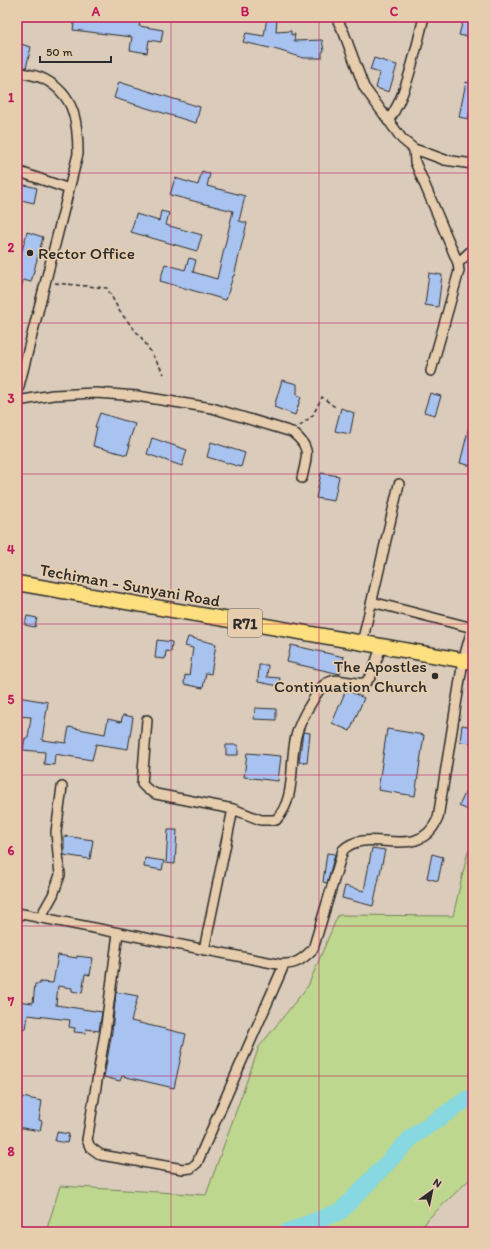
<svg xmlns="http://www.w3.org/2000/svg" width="490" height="1249" viewBox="0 0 490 1249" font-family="Itim,sans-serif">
<rect width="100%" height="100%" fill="#dacbbb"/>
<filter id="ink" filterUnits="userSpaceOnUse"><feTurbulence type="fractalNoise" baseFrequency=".025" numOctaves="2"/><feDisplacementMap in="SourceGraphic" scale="8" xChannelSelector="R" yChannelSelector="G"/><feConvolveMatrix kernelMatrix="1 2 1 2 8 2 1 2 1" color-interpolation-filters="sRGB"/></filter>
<g filter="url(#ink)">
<path fill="#bdd78e" stroke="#74815c" d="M468,851L473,852V1176L428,1219L420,1232H46L60,1186L206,1195L259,1047L308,986L338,915L453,916Z"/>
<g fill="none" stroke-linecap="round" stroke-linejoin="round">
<path stroke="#87d8e1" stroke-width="17" d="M287,1232L341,1211L412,1137L467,1099L473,1097"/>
</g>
<path fill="#a9c3f0" stroke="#2b2b2b" d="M75,17H113L140,21L139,26L163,30L161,42L149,40L147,53L130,50L132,37L73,30Z
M267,17H277L276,32L291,31V35L295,34L294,41L322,40L324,51L322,52V58H304L274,49L243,42L246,33L264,36Z
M464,17H473V38L459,35Z
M17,43L31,47L26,68L17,66Z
M374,58L397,65L389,92L376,88L380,73L370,70Z
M119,82L200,107L196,123L114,98Z
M466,82L473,84V95L468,119L459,117Z
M202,171L210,174L207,186L245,196L239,221L247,223L234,276H233L226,300L160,281L165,264L185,270L189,258L196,260L193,272L217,279L233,211L170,195L175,178L198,185Z
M17,183L37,188L34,203L17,199Z
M161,211L169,213L166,225L202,235L197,251L131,232L136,214L159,221Z
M27,232L43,237L31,282L23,280L20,294H17V270Z
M429,273L442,275L438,307L425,305Z
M282,380L297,384V396L301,397L295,415L274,407Z
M430,393L441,396L435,415L424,412Z
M341,408L354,413L350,434L335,431Z
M100,413L135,424L128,445H130L127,455L93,446L97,427H95Z
M470,423L473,424L472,466L460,463Z
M152,438L187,450L182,466L147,454Z
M211,442L245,453L241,467L207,457Z
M321,473L339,476L334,501L316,498Z
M27,616L37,618L35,627L25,625Z
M188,637L216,644L211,674L206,673L203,688L184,684L185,675L189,676L193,648L185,646Z
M157,640L172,642L171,652L166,651L165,659L155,658Z
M291,645L344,657L340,674L287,662Z
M259,665H268L267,677L280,678L279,686L258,682Z
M346,690L364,698L350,731L332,723Z
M17,697L48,702L42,740L66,743L69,727L105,734L108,719L121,722L123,715L133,717L128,749L96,744L92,760L55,754L54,765L44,764L45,752L23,750L25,738H28L31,717L17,716Z
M255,708L276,709V720L254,719Z
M462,725L473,727V743L460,742Z
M387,729L424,735L415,796L378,790Z
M303,732L310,733L307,763L299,762Z
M226,745H238V755H226Z
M247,753L281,756L278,781L244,777Z
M473,776V812L459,806Z
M168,830H177L175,864L166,863Z
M64,836L93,840L90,859L64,855Z
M372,848L385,850L373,906L342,898L345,886L364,891Z
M327,853L335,854L327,883L323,882Z
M432,854L443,857L438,881L427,878Z
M145,858L164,861L162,870L144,867Z
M58,955L77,958V956L93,958L90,975L85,974L82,993L72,991V988L58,986L56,1005L102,1012L99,1031L86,1029L85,1033L74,1032L75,1028L69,1027L70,1020L28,1015L26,1029L17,1028V1001L33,1003L35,984H40V982L53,983Z
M116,992L138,996L131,1021L186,1034L174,1088L122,1076L120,1081L104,1077L112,1032Z
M17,1096L42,1101L39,1120L42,1121L40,1131L17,1127Z
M57,1132L69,1134L67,1143L55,1141Z"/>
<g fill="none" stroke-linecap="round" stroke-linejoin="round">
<defs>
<path id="minor" d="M336,17L344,33L364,87L402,139L414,149L426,153L445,160L473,164
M17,72C26,74 36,75 44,79C75,95 78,123 78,154L17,394
M388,121C407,96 416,48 424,17
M414,149L415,162L458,263L459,271L431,371
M17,171L69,189
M458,263L473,249
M17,401L53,395L96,393L137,396L212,408L292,432C312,448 307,455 302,478
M372,602L473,628
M362,643L399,484
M147,720L142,784L147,789L156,794L233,809L261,820H276C297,798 289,763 296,736C299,723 306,711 313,700C317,693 321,685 329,682C339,677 352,685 365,683L371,676L381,647
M17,913L278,964C295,965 301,961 313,949L343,850C369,824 418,865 438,818L463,661L473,626
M40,918L53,895L60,875L56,832L62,787
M118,933L105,1033L87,1140L90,1147L101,1155L183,1169L191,1168L197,1163L284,965
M204,950L233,809"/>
<path id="primary" d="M17,583L473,662"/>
</defs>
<use href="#minor" stroke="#2b2b2b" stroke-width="12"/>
<use href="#primary" stroke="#2b2b2b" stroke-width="17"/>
<path stroke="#2b2b2b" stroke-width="1.5" stroke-dasharray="4 3" stroke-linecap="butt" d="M55,283L107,288L120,312L144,341L164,374
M300,426L313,415L322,397L335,407"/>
<use href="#minor" stroke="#e6cdae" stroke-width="9"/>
<use href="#primary" stroke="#fddf80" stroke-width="14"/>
</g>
</g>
<path fill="none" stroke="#c2185b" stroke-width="1" stroke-opacity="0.55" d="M171,17V1232M319,17V1232M17,173H473M17,323H473M17,474H473M17,624H473M17,775H473M17,926H473M17,1076H473"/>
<g fill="#2b2b2b" stroke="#e6cdae" stroke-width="1.5">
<circle cx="30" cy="253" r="4"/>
<circle cx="435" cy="676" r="4"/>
</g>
<g text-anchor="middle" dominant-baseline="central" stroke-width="3.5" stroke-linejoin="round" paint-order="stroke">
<rect fill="#e6cdae" stroke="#635c52" stroke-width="1" x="228" y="609" width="34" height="28" rx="3"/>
<g font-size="16" font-weight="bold" fill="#2b2b2b">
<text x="245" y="623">R71</text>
</g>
<g font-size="17" fill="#2b2b2b" stroke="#e6cdae" text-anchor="start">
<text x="38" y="253">Rector Office</text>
<text x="427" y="666" text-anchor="end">The Apostles<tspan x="427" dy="20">Continuation Church</tspan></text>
</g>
<g font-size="17" fill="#2b2b2b" stroke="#e6cdae">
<text transform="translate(130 585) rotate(10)">Techiman - Sunyani Road</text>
</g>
</g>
<rect width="490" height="1249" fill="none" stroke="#e6cdae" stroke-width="44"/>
<g transform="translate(432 1191) rotate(33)" stroke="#e6cdae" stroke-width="3" paint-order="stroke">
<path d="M0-3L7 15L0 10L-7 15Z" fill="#2b2b2b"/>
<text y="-6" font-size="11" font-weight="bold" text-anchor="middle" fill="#2b2b2b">N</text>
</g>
<path d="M40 56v6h71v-6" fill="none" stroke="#2b2b2b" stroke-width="2"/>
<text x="46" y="56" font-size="12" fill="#2b2b2b" stroke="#e6cdae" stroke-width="3" paint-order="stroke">50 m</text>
<rect x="22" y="22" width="446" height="1205" fill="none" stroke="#c2185b" stroke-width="1.5"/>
<g font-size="13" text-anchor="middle" font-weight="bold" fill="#c2185b">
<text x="96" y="16">A</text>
<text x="245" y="16">B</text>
<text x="394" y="16">C</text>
<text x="11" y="102">1</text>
<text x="11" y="252">2</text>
<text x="11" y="403">3</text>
<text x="11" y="554">4</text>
<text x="11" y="704">5</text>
<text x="11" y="855">6</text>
<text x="11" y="1006">7</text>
<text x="11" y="1156">8</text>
</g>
</svg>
